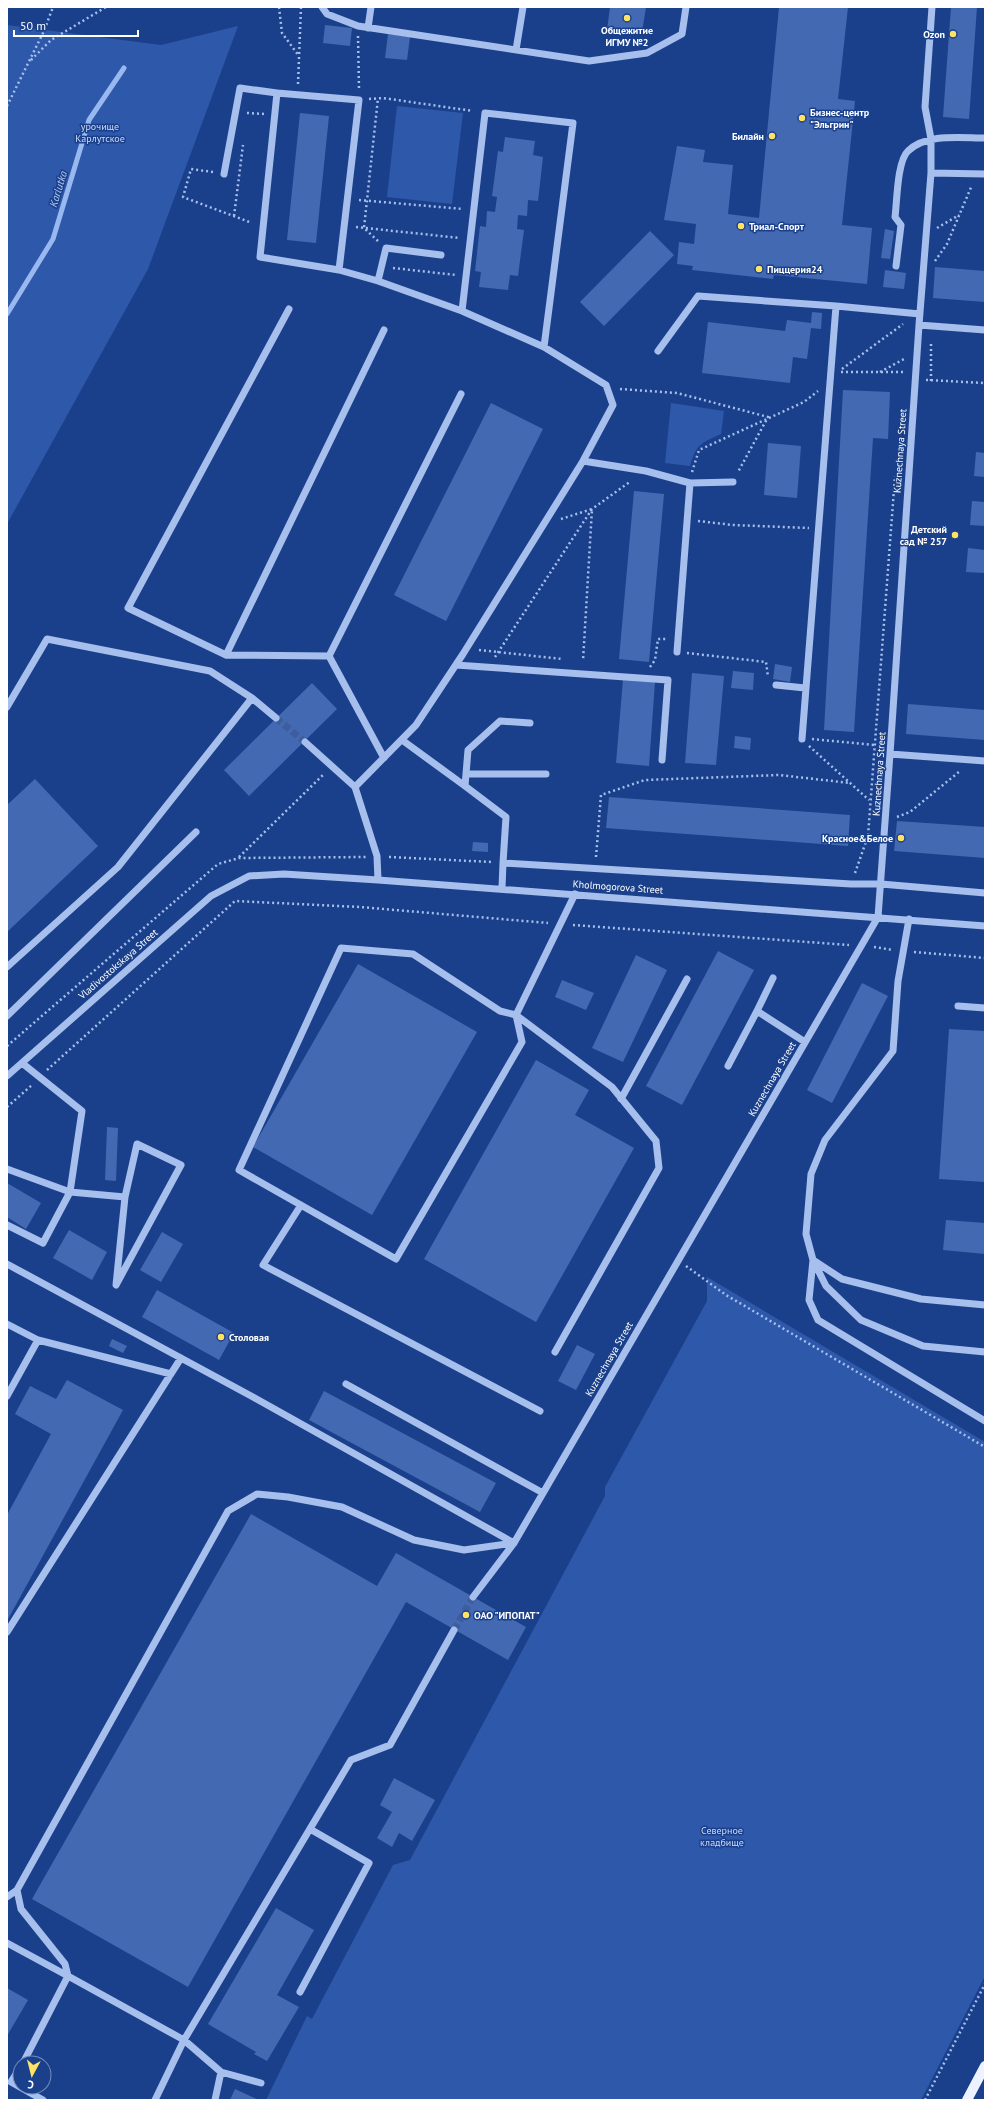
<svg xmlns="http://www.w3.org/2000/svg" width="992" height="2107" viewBox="0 0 992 2107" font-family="'PT Sans',sans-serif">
<rect width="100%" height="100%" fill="#1b408b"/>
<path fill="#2e58a9" d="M7,25L161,45L238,26L148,269L7,524Z
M397,106L463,113L452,204L387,197Z
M671,403L724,411L721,434C701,443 696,444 690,466L665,463Z
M707,1277L985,1442V1976L921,2100H266L307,2016L312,2019L393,1865L410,1860L605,1496V1487L707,1301Z"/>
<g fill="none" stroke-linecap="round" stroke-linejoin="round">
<path stroke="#99b8ef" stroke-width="5" d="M7,314L53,239L89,120L124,68"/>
</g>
<path fill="#4469b3" d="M610,7H646L642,32L621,29V32L607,30Z
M779,7H848L838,99L855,101L842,225L872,228L867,284L774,275L773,279L692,270L693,266L677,264L679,242L694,244L696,224L664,220L677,146L705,150L703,162L733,165L728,214L759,218Z
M951,7H977L969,119L943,117Z
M325,25L352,28L350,46L323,43Z
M388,34L410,37L407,60L385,58Z
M300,113L329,116L316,243L287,240Z
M505,137L535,141L533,155L543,157L538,201L528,200L527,216L518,215L517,229L524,230L518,276L510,275L508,290L479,287L481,272L475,271L480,226L486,227L487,211L495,212L497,197L492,196L498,151L503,152Z
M885,229L894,231L890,259L881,258Z
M650,231L674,255L604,326L580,302Z
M935,267L985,271V302L933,298Z
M885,270L906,273L904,289L883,287Z
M812,312L822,313L821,329L811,328L807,359L793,357L790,383L702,373L708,322L785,331L787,320L811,323Z
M843,390L890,392L888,439L873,438L854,732L824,730Z
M491,403L543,429L446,621L394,595Z
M768,443L801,446L797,498L764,495Z
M976,452L985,453V477L974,476Z
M634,491L664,494L649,662L619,659Z
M972,501L985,502V526L970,525Z
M968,548L985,550V573L966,572Z
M775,664L792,667L790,682L773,679Z
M733,671L754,673L753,690L731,688Z
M692,673L724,676L716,765L685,763Z
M623,679L655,682L649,766L616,763Z
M312,683L337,709L249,796L224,770Z
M908,704L985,710V740L906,734Z
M735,736L751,738L750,750L734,748Z
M35,779L98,846L7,932V805Z
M609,797L850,815L848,846L606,828Z
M897,821L985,827V858L894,851Z
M473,842L488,843V852L472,851Z
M718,951L754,970L682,1105L646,1086Z
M636,955L667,970L623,1062L592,1048Z
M358,964L477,1032L372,1215L253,1147Z
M562,980L594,993L586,1010L555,997Z
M862,983L888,996L832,1103L807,1090Z
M949,1029L985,1031V1182L939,1179Z
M536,1060L589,1090L575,1115L634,1148L536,1322L424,1259Z
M107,1127L118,1128L116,1181L105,1180Z
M7,1183L41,1203L26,1229L7,1217Z
M946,1220L985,1223V1254L943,1250Z
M69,1230L107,1252L92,1280L53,1258Z
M162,1232L183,1244L161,1282L140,1270Z
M157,1290L234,1333L219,1360L142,1317Z
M112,1339L127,1346L123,1353L109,1346Z
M577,1345L595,1354L576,1390L558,1381Z
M67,1380L123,1410L7,1621V1515L51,1434L15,1414L30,1386L56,1399Z
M324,1391L496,1483L480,1512L309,1420Z
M251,1514L377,1586L396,1553L526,1627L508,1660L406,1602L188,1987L32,1899Z
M394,1778L435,1800L412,1841L399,1833L392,1847L377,1838L392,1812L380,1805Z
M276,1908L314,1930L277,1995L299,2007L267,2061L254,2054L256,2052L208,2024Z
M7,1988L28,2000L7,2036Z
M235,2089L259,2100H230Z"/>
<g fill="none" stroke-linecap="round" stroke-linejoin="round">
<path stroke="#3d5d9c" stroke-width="7" stroke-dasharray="7 3.5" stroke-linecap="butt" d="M276,718L305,742
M454,1630L473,1597"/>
<path stroke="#a6bfed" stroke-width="2.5" stroke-dasharray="2 3" stroke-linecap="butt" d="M279,7L282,33L299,56
M358,36L359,89
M31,60L51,40L106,7
M298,84L301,7
M369,99L383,98L473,111
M7,106L44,31L53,7
M247,113L265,114
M213,172L191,169L183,197L252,223
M359,200L463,209
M234,216L243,145
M356,227L460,238
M937,228L959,215
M378,241L364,228L378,98
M935,261L947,244L972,185
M393,268L456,275
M931,344V381
M842,369L903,324
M841,372H904
M880,372L906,358
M926,380L985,383
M620,389L677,393L768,417L738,472
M692,472L699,450L804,402L818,391
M561,519L592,509L583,661
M698,521L733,525L809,528
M479,650L562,659
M687,653L766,662L768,677
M495,657L592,509L631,481
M650,667L655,660L658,639H667
M812,739L874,745
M809,746L869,800
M897,817L910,812L960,771
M239,857L324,774
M389,857L492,862
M596,857L601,795L645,780L779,775L850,783
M855,873L868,836L895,476
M573,925L849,945
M874,947L893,950
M914,952L985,958
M7,1046L218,864L239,858L366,857
M47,1070L235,901L360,907L548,923
M7,1107L32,1085
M686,1266L726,1295L985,1447
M925,2100L985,1984"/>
<path stroke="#a6bfed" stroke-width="7" d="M322,7L327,14L358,26L589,61L647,53L682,34L686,7
M368,28L371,7
M516,50L523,7
M277,93L359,100L339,270
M931,173L985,174
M224,174L240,88L277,93L260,257L339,270L378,281
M441,255L386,248L378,281L462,311
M896,266L901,225L895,217C897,203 897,161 908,151C926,133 961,138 985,138
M289,309L128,608L226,655L329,656L384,758
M919,325L985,330
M658,351L698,296L836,306
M583,461L646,471L690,483L677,652
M690,483L733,482
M226,655L384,330
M329,656L461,394
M456,665L668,680L662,760
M776,685L805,688
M7,707L47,639L210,671L252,698
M802,739L836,306L920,314
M402,740L465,786
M305,742L355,787
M890,754L985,761
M466,774H546
M503,863L506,817L465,786L468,750L500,721L530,723
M378,880L377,856L355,787L416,725L463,654L583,461L613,405L606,385L544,347L462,311L485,113L573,123L544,347
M502,888L503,863L851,884H881L985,893
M909,919L898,981L893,1051L825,1140L811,1174L806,1234L813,1260L842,1279L921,1299L985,1305
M7,967L118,867L252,698L276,718
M958,1006L985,1008
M757,1011L773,978
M7,1016L196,832
M728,1066L757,1011L805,1042
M7,1076L211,896L249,876L284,874L378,880L985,926
M621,1099L687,979
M137,1144L181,1165L116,1285L125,1197Z
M7,1169L70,1192L125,1197
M301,1205L263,1265L540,1411
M7,1225L43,1243L70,1192L82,1111L22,1063
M813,1260L809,1300L818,1320L985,1421
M813,1260L826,1286L861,1320L923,1346L985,1352
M7,1264L253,1397L514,1543
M7,1324L38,1340L171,1374
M555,1352L659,1168L656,1141L612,1087L516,1015L500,1011L413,954L341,948L239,1170L396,1259L522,1042L516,1015L575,894
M346,1384L543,1493
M7,1396L38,1340
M473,1597L514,1543L878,917L890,754L919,325L931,173V139L925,107L932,7
M454,1630L390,1745L351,1760L184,2040L68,1976L65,1964L21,1909L17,1890L228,1511L257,1494L288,1497L342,1507L414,1540L464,1550L514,1543
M7,1632L181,1358
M7,1897L17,1890
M7,1943L68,1976L23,2063
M300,1992L369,1863L310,1829
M20,2068L11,2082L43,2100
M221,2072L261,2083
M155,2100L184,2040L221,2072L215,2100"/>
<path stroke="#ecf2ff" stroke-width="10" d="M967,2100L985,2066"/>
</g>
<g fill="#fee263" stroke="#1b408b" stroke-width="1.5">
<circle cx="627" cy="18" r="4"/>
<circle cx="953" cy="34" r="4"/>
<circle cx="802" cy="118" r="4"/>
<circle cx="772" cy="136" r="4"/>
<circle cx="741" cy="226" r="4"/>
<circle cx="759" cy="269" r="4"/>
<circle cx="955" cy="535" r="4"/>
<circle cx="901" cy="838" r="4"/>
<circle cx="221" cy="1337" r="4"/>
<circle cx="466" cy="1615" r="4"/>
</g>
<g text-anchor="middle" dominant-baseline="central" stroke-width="3" stroke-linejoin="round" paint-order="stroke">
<g font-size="10" font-weight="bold" fill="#fff" stroke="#1b408b" text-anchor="start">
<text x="627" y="30" text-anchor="middle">Общежитие<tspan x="627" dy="12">ИГМУ №2</tspan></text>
<text x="945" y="34" text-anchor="end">Ozon</text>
<text x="810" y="112">Бизнес-центр<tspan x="810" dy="12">"Эльгрин"</tspan></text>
<text x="764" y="136" text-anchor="end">Билайн</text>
<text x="749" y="226">Триал-Спорт</text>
<text x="767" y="269">Пиццерия24</text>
<text x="947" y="529" text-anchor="end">Детский<tspan x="947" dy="12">сад № 257</tspan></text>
<text x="893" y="838" text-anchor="end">Красное&amp;Белое</text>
<text x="229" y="1337">Столовая</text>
<text x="474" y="1615">ОАО "ИПОПАТ"</text>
</g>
<g font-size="10" fill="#ccdcf9" stroke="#1b408b">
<text x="100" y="126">урочище<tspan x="100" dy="12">Карлутское</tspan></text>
<text x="722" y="1830">Северное<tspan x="722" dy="12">кладбище</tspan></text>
</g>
<g font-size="10" fill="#fff" stroke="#1b408b">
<text transform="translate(900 451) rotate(-86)">Kuznechnaya Street</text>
<text transform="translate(879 774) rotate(-86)">Kuznechnaya Street</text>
<text transform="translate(618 887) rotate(4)">Kholmogorova Street</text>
<text transform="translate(118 964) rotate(-41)">Vladivostokskaya Street</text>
<text transform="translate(772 1079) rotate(-60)">Kuznechnaya Street</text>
<text transform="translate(609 1359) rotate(-60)">Kuznechnaya Street</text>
</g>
<g font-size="11" font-style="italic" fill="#b2c9f4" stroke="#1b408b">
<text transform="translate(58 189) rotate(-73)">Karlutka</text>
</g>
</g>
<rect width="992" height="2107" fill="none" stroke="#ffffff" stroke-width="16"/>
<g transform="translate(32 2075) rotate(187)"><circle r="19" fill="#1b408b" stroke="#768cb9"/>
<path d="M0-3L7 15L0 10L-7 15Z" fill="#fee263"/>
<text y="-6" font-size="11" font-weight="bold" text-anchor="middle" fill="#ffffff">С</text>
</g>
<path d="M14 30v6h124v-6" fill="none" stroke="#ffffff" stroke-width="2"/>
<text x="20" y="30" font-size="12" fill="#ffffff" stroke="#1b408b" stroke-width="3" paint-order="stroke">50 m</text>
</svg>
